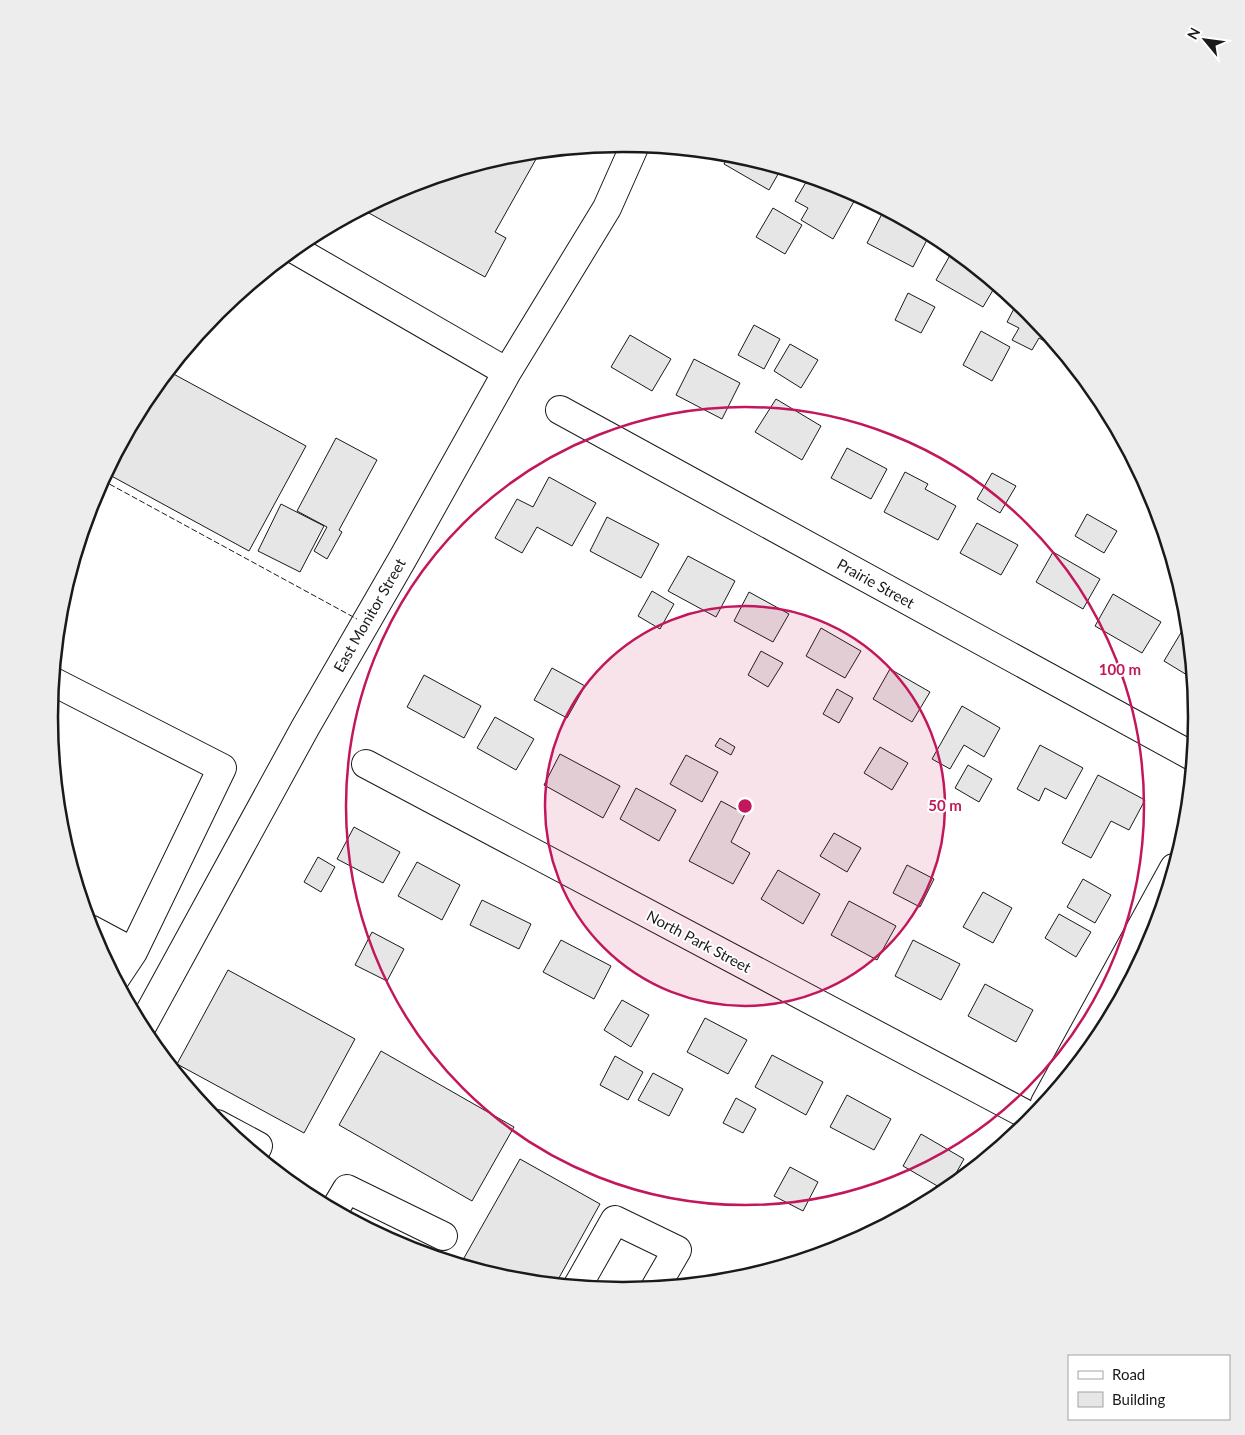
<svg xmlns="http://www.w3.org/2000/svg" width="1245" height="1435" viewBox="0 0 1245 1435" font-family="Lato,sans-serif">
<rect width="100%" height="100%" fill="#fff"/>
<path fill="#e6e6e6" stroke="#1a1a1a" d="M540,152L495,232L506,238L485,277L367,212L371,205L403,187L511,155Z
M729,154L735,155L781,169L769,190L724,164Z
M809,177L842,188L857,196L833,239L801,220L808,208L795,201Z
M773,208L802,225L785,254L756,237Z
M884,210L930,234L913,267L867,243Z
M953,250L996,285L983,307L936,280Z
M908,293L935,307L921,333L895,320Z
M1017,303L1028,312L1049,337L1046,342L1039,338L1032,350L1012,340L1019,328L1007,322Z
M754,325L780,339L764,369L738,355Z
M981,331L1010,347L992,381L963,365Z
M630,335L671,359L652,391L611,367Z
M790,344L818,360L801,388L774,371Z
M694,359L740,383L722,419L676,395Z
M168,371L306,446L249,551L106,473L146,399Z
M776,399L821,426L802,460L755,432Z
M336,438L377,460L339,530L342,532L327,559L314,551L327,527L297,511Z
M847,448L887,469L871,499L831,478Z
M905,472L928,484L925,489L956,506L938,540L884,512Z
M992,473L1016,486L1000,513L977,499Z
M549,477L596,503L572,546L537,527L522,553L495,538L517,499L533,507Z
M281,504L324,526L300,572L258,551Z
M1087,514L1117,531L1104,553L1075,536Z
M607,517L659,544L641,578L590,551Z
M977,523L1018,545L1001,575L960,553Z
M1053,552L1100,579L1083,609L1036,582Z
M688,556L735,581L716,617L668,591Z
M652,591L674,604L660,629L638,616Z
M749,592L789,614L773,642L734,621Z
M1113,594L1161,622L1142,653L1095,626Z
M821,628L861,651L845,678L806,656Z
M1182,631L1188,635L1192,678L1164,661Z
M761,651L783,663L768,687L748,675Z
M552,668L585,686L567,718L534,700Z
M890,669L930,692L912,722L873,699Z
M424,675L481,706L464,738L407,707Z
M837,689L853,698L839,723L823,714Z
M962,706L1000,728L984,757L964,745L950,769L932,759Z
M495,717L534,739L516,770L477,748Z
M720,738L735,747L731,755L715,746Z
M1040,745L1083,768L1066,799L1045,788L1039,801L1017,789Z
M880,747L908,763L892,790L864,773Z
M560,754L620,786L603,818L544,785Z
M686,755L718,772L702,802L670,784Z
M968,765L992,779L979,802L955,788Z
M1098,775L1145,800L1129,830L1111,821L1091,858L1062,843Z
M636,788L676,810L659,841L620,819Z
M721,801L745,814L731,842L750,853L733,884L689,861Z
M354,827L400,852L383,883L337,859Z
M834,833L861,848L847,872L820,856Z
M318,857L335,867L321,892L304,882Z
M417,862L460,885L442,920L398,896Z
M907,865L934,879L920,907L893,893Z
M778,870L820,894L803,924L761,899Z
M1083,879L1111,895L1095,923L1067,907Z
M983,892L1012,908L993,943L963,927Z
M482,900L531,924L519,949L470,925Z
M849,901L896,926L877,960L831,935Z
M1059,914L1091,932L1076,957L1045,938Z
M372,932L404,949L387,981L355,965Z
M561,940L611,966L594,999L543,972Z
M913,940L960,964L941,1000L895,976Z
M228,970L355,1039L304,1133L177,1064Z
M985,984L1033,1010L1016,1042L968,1016Z
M622,1000L649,1015L631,1047L604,1030Z
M705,1018L747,1040L728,1074L687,1052Z
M381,1051L514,1127L472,1201L339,1125Z
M772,1055L823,1082L806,1115L755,1087Z
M615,1056L643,1072L628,1100L600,1085Z
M653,1073L683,1089L669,1116L638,1100Z
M847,1095L891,1119L874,1150L830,1127Z
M736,1098L756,1109L743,1133L723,1123Z
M921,1134L964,1159L946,1191L903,1166Z
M520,1159L600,1204L555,1285L510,1280L460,1265Z
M790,1167L818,1182L803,1211L774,1196Z"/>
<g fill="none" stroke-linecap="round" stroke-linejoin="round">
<defs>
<path id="minor" d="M294,249L507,372
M560,410L1192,756
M52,681L222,768L133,952L115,979
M366,764L1033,1118
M90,929L133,952
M141,1028L305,728L403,558L507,372L607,208L635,145
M1045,1103L1174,868
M217,1124L258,1146L254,1154
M334,1211L347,1189L443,1236
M577,1287L615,1220L677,1250L655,1288"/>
</defs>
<use href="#minor" stroke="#1a1a1a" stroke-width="30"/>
<use href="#minor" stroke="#fff" stroke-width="28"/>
<path stroke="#1a1a1a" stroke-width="1" stroke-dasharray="6 2.5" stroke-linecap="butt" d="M102,480L357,619"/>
</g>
<circle cx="745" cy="806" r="200" fill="#c2185b" fill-opacity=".12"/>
<g fill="none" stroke="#c2185b" stroke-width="2.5">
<circle cx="745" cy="806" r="200"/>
<circle cx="745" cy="806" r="399"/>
</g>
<g text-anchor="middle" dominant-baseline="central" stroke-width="4" stroke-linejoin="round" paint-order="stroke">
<g font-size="15" fill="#1a1a1a" stroke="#fff">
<text transform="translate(876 583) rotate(29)">Prairie Street</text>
<text transform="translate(369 615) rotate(-60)">East Monitor Street</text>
<text transform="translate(699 941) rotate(28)">North Park Street</text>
</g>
</g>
<path d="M0 0H1245V1435H0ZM58 717a565 565 0 1 1 1130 0a565 565 0 1 1-1130 0Z" fill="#ededed" fill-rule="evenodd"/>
<path fill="none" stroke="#1a1a1a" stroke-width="2.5" d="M58 717a565 565 0 1 1 1130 0a565 565 0 1 1-1130 0Z"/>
<circle cx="745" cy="806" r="8" fill="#c2185b" stroke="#fff" stroke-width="2.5"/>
<g font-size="15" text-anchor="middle" font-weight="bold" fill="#c2185b" stroke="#fff" stroke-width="4" stroke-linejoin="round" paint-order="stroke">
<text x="1120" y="675">100 m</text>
<text x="945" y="811">50 m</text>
</g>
<rect x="1068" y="1355" width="162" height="65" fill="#ffffff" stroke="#a3a3a3"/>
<rect x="1078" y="1371" width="25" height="8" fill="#ffffff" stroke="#a3a3a3"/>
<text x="1112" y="1380" font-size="15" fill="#1a1a1a">Road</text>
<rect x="1078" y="1392" width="25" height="15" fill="#e6e6e6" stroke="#a3a3a3"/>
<text x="1112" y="1405" font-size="15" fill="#1a1a1a">Building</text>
<g transform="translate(1205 40) rotate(299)" stroke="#ffffff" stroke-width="4" paint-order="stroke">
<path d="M0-4L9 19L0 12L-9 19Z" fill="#1a1a1a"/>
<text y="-8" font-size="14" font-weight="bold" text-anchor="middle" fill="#1a1a1a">N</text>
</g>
</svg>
